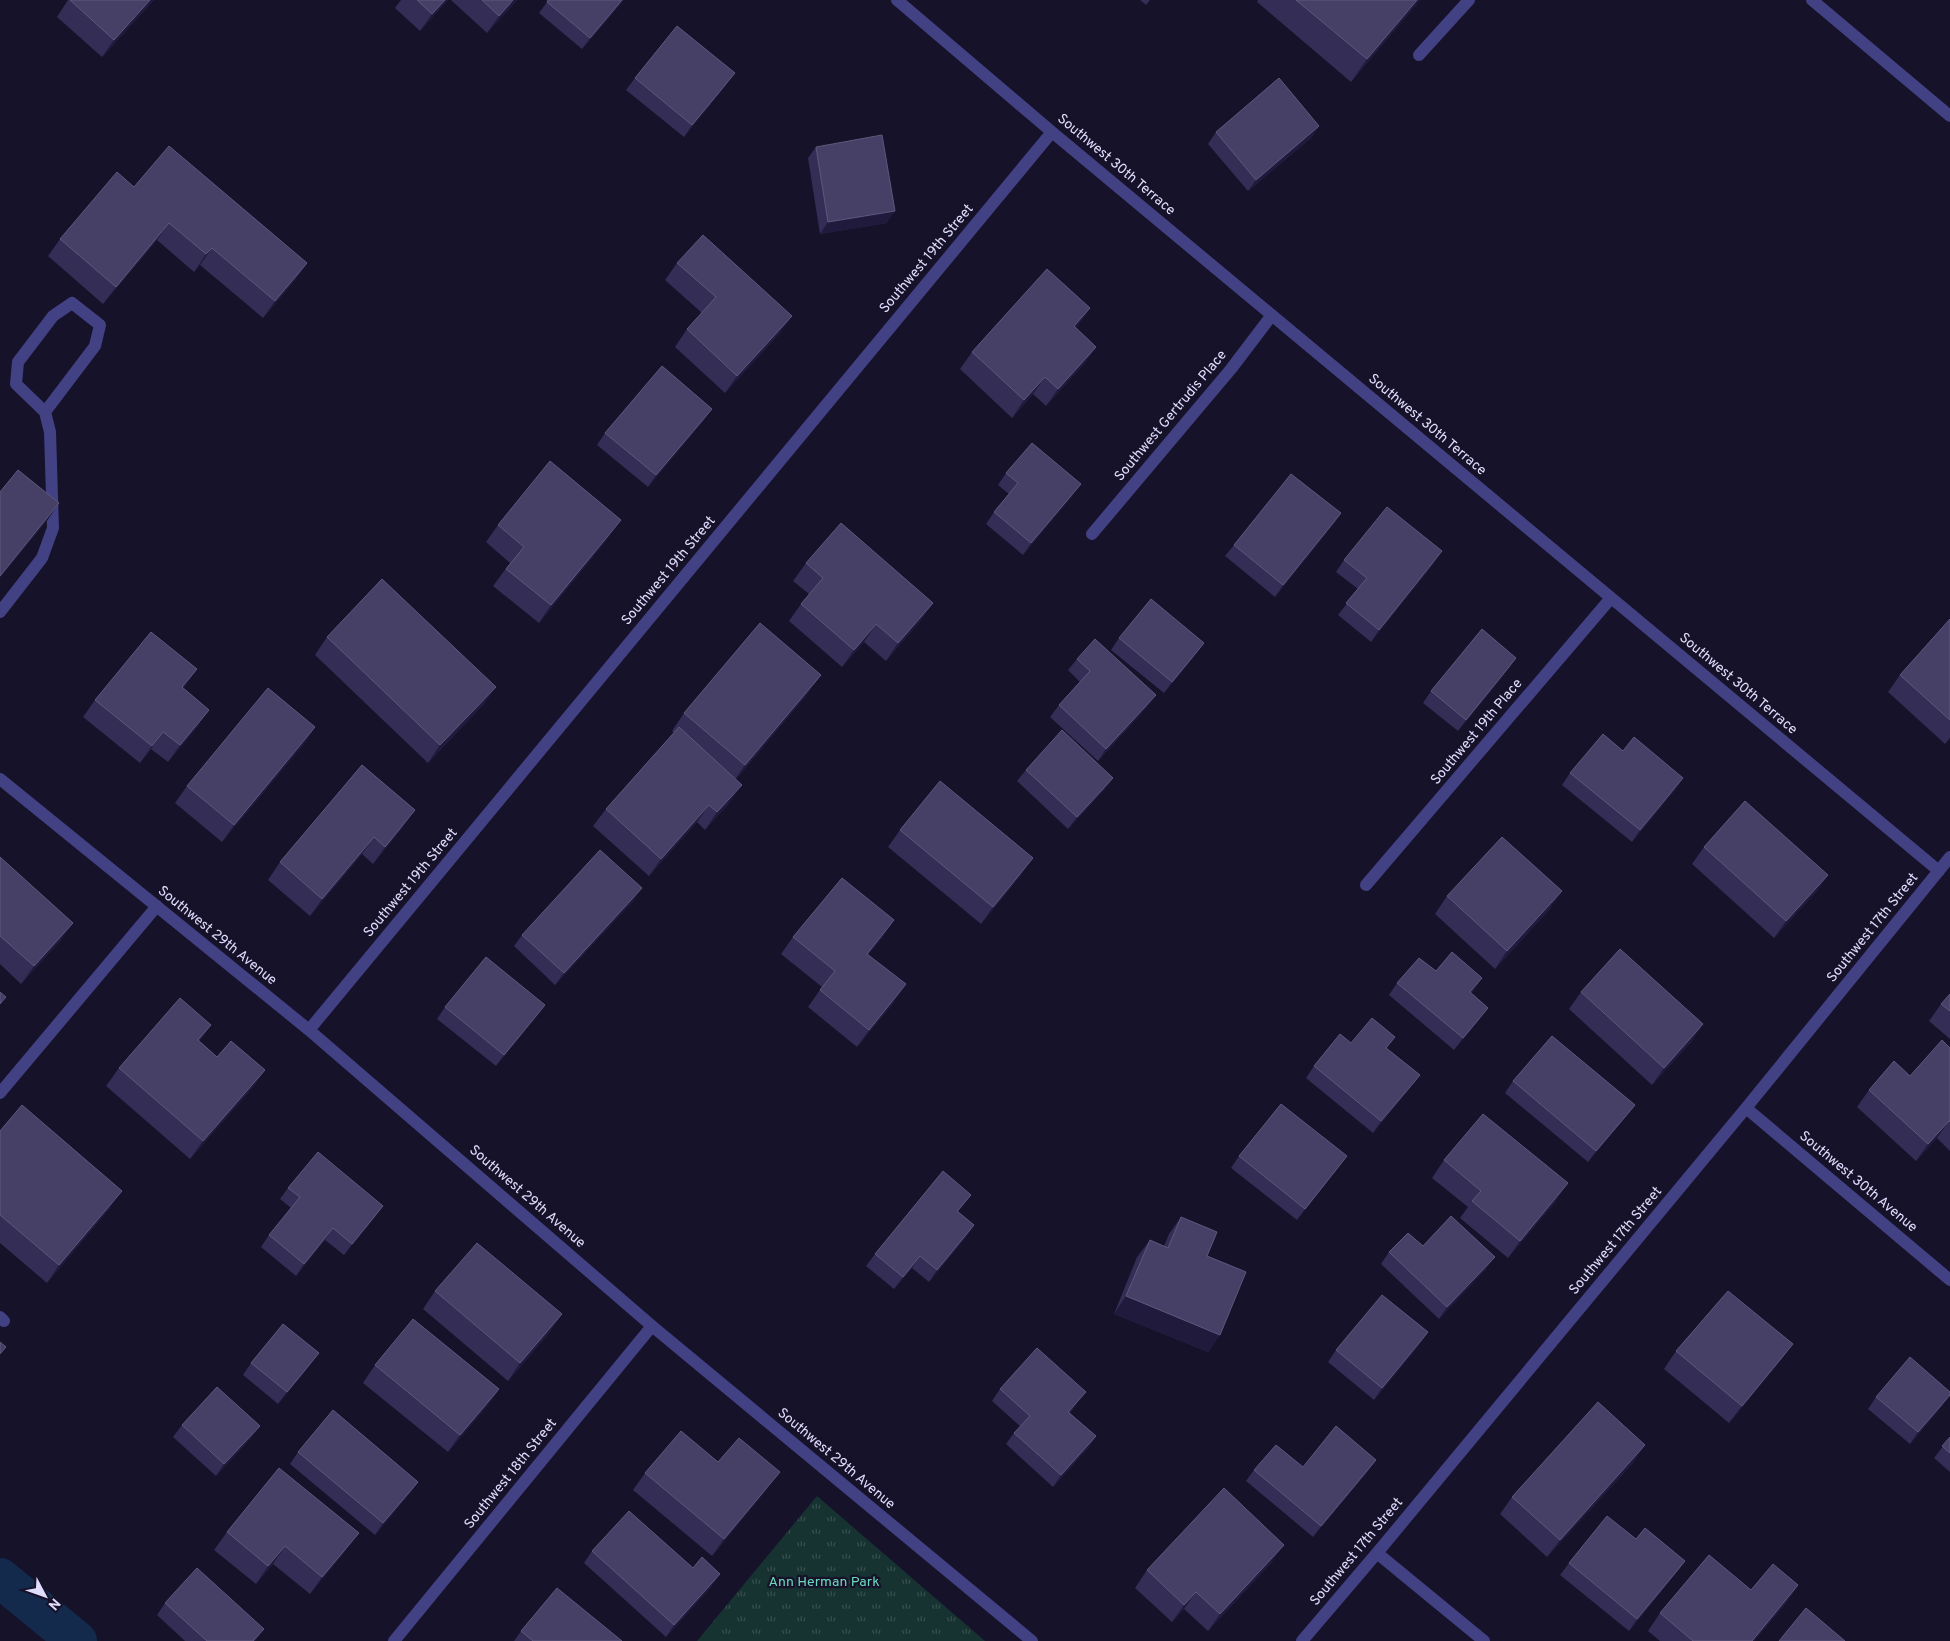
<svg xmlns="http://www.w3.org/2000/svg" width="1950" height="1641" viewBox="0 0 1950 1641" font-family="Overpass,sans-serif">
<defs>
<pattern id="park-tufts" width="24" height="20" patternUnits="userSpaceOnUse" patternTransform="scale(1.25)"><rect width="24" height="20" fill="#163231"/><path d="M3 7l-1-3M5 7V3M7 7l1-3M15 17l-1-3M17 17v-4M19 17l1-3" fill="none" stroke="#384f50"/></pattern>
</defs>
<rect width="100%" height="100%" fill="#161229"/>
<path fill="url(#park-tufts)" d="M817,1496L985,1641H697Z"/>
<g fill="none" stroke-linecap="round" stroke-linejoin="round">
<path stroke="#132a4c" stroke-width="40" d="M0,1578L77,1641"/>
<path stroke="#424184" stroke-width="12" d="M1419,55L1469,0
M0,612L42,558L53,528L50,432L45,412L16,384L18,362L53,316L72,303L100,325L95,346L45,412"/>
<path stroke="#424184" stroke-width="12" d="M897,0L1052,132L1939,871
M1092,534L1231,369L1272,315
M0,779L309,1030L652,1326L1032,1641
M1366,885L1611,598
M309,1030L1052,132
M0,1093L157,906
M1746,1108L1950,1280
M0,1317L4,1321
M1377,1553L1484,1641
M394,1641L652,1326
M1302,1641L1377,1553L1746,1108L1950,857"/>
<path stroke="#424184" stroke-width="12" d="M1812,0L1950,116"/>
</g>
<path fill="#342d55" d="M68,0H154L102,57L57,17Z
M401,0H448L420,31L395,8Z
M451,0H517L487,33Z
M624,0L582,49L539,13L547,2Z
M1140,0H1150L1146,5Z
M1258,0H1420L1351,82L1257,2Z
M635,78L726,85L684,137L626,90Z
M1319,126L1311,138L1248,191L1208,144L1216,132Z
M816,147L887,223L820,234L808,158Z
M134,187L307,263L295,280L263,318L200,265L194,272L157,240L103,304L48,256L60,239Z
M677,263L780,333L725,393L675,347L687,329L702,313L665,280Z
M1090,308L1076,328L1096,347L1084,364L1046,406L1033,394L1012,418L960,369L972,352Z
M704,420L648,487L597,445L605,433Z
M1006,473L1072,496L1023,555L986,524L994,512L1009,494L998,485Z
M1341,513L1333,525L1275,597L1225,556L1234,545Z
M498,525L609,537L539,623L493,586L510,563L486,542Z
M1344,560L1434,563L1371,642L1338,615L1358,589L1336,572Z
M806,563L933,603L921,620L886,661L864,642L842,667L789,621L801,604L809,594L793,581Z
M1950,619V738L1945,744L1888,692L1900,675Z
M327,637L484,704L428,763L315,655Z
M1119,638L1204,643L1196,654L1164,693L1111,650Z
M1516,658L1508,670L1458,731L1423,703L1431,691Z
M1077,659L1147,707L1098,761L1050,717L1059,705L1080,682L1068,670Z
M183,689L209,710L197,727L168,762L151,749L140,763L83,717L95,700Z
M809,692L736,779L730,802L705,830L697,822L649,876L593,826L606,809L674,733L672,731L684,713Z
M315,727L303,745L222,842L175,803L187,786Z
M1623,751L1675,790L1632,842L1562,785L1570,773Z
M1026,770L1105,789L1068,829L1017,781Z
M403,827L373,864L362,854L310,916L268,880L280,862Z
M900,830L1021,875L981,924L888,847Z
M1704,847L1828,875L1816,892L1774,938L1692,864Z
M0,857L61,940L21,984L0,964Z
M1447,896L1550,909L1495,969L1435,914Z
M634,900L555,985L514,946L522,935Z
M894,920L882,938L868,955L894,1002L857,1047L808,1007L822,987L781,954L793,937Z
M1436,971L1474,990L1471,993L1480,1019L1454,1050L1389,995L1397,983Z
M1581,992L1703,1024L1691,1042L1652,1085L1569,1009Z
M1950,994V1039L1929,1021L1941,1004Z
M545,1005L537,1016L496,1066L437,1019L445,1007Z
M211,1025L199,1041L217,1057L265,1070L253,1087L190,1159L106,1086L119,1068Z
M1351,1043L1388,1049L1420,1075L1411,1087L1373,1133L1306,1078L1314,1066Z
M1950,1048V1151L1937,1138L1916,1161L1857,1107L1869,1090L1910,1076Z
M1513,1081L1635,1105L1626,1117L1588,1162L1505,1093Z
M0,1131L110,1208L47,1283L0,1243Z
M1239,1156L1338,1168L1297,1220L1231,1168Z
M1444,1160L1556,1201L1508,1258L1460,1218L1468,1207L1432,1178Z
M288,1188L375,1217L344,1255L325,1240L296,1276L261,1247L269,1235L291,1208L280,1199Z
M971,1195L958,1212L974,1225L966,1237L929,1282L912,1268L894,1289L866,1266L875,1254Z
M1181,1217L1207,1256L1220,1335L1208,1352L1114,1314L1137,1257L1150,1240L1164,1246L1169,1234Z
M1423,1246L1486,1269L1439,1319L1381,1264L1389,1252Z
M435,1291L550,1332L508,1381L423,1309Z
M1428,1332L1420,1344L1374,1400L1328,1362L1336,1350Z
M1793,1344L1780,1361L1729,1423L1664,1369L1676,1351Z
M251,1363L310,1365L278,1404L243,1375Z
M375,1365L499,1389L487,1406L448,1452L363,1383Z
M1000,1389L1077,1403L1070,1413L1096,1436L1088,1448L1053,1487L1006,1444L1014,1433L1020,1426L992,1401Z
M1876,1397L1943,1405L1910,1444L1868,1409Z
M182,1425L260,1426L251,1438L216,1476L173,1437Z
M1950,1437V1472L1934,1458Z
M298,1452L418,1482L410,1493L375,1535L290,1464Z
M718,1462L767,1489L712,1556L633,1490L645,1473Z
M1633,1463L1547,1557L1500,1514L1512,1497Z
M1303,1467L1368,1471L1313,1537L1246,1481L1254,1470Z
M227,1532L346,1550L310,1594L273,1564L256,1584L214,1550Z
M1636,1539L1685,1561L1677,1572L1629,1631L1560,1575L1569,1563Z
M592,1551L712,1586L666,1637L584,1563Z
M1272,1562L1208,1631L1184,1609L1172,1622L1135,1588L1147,1570Z
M1798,1585L1786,1603L1754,1641H1660L1648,1631L1660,1613L1751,1590Z
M165,1603L256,1641H185L157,1615Z
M521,1631L622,1641H514Z"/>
<path fill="#201a3c" d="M150,0H154L102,57L114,40Z
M445,0H448L420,31L432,14Z
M513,0H517L487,33L499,16Z
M622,0H624L582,49L590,38Z
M1417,0H1420L1351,82L1367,59Z
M735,73L726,85L684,137L692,125Z
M1319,126L1311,138L1248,191L1256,180Z
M895,211L887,223L820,234L828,222Z
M169,223L157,240L103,304L116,287Z
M212,248L200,265L194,272L206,254Z
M307,263L295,280L263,318L275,301Z
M1090,308L1078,326L1062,344L1074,326Z
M792,316L780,333L725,393L737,376Z
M1096,347L1084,364L1046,406L1058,389Z
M1045,377L1033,394L1012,418L1024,400Z
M712,409L704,420L648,487L656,475Z
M1081,484L1072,496L1023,555L1031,543Z
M59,503L47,521L0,578V576Z
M1341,513L1333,525L1275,597L1283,585Z
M621,520L609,537L539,623L551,605Z
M1442,551L1434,563L1371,642L1379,630Z
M933,603L921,620L886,661L898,643Z
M876,624L864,642L842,667L854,650Z
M1204,643L1196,654L1164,693L1172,682Z
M1516,658L1508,670L1458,731L1466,720Z
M197,669L185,687L170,705L182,687Z
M821,675L809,692L733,782L745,765Z
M496,687L484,704L428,763L440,745Z
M1156,695L1147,707L1098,761L1106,749Z
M209,710L197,727L168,762L180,745Z
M315,727L303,745L222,842L234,825Z
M163,732L151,749L140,763L152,746Z
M1113,778L1105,789L1068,829L1077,817Z
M1683,778L1675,790L1632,842L1640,830Z
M742,785L730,802L705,830L717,812Z
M709,805L697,822L649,876L661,859Z
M415,810L403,827L373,864L385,847Z
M374,837L362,854L310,916L322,899Z
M1033,858L1021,875L981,924L993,907Z
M1828,875L1816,892L1774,938L1786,921Z
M642,888L634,900L555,985L564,973Z
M1562,891L1550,909L1495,969L1507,951Z
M894,920L882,938L855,971L867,954Z
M73,923L61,940L21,984L34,966Z
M1482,978L1474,990L1462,1004L1470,992Z
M906,984L894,1002L857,1047L869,1030Z
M545,1005L537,1016L496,1066L504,1055Z
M1488,1008L1480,1019L1454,1050L1463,1038Z
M1703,1024L1691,1042L1652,1085L1664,1068Z
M211,1025L199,1042L198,1040Z
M265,1070L253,1087L190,1159L203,1141Z
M1420,1075L1411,1087L1373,1133L1381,1121Z
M1635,1105L1626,1117L1588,1162L1596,1151Z
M1949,1121L1937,1138L1916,1161L1928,1144Z
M1347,1156L1338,1168L1297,1220L1305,1209Z
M1568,1183L1556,1201L1508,1258L1520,1241Z
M122,1191L110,1208L47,1283L59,1265Z
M383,1206L375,1217L344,1255L352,1244Z
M974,1225L966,1237L929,1282L937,1270Z
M333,1228L325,1240L296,1276L304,1264Z
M920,1256L912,1268L894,1289L903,1277Z
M1495,1257L1486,1269L1439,1319L1447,1307Z
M1126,1296L1220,1335L1208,1352L1114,1314Z
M562,1314L550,1332L508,1381L520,1363Z
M1428,1332L1420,1344L1374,1400L1382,1388Z
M1793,1344L1780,1361L1729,1423L1742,1406Z
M319,1353L310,1365L278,1404L287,1392Z
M499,1389L487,1406L448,1452L460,1435Z
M1086,1392L1077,1403L1060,1423L1068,1412Z
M1950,1395L1943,1405L1910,1444L1918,1432Z
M260,1426L251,1438L216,1476L224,1464Z
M1096,1436L1088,1448L1053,1487L1061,1475Z
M1645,1445L1633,1463L1547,1557L1560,1540Z
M1376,1460L1368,1471L1313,1537L1321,1526Z
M780,1472L767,1489L712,1556L724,1539Z
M418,1482L410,1493L375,1535L383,1523Z
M359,1533L346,1550L310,1594L322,1577Z
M1284,1545L1272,1562L1208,1631L1220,1614Z
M285,1546L273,1564L256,1584L268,1566Z
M1685,1561L1677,1572L1629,1631L1637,1619Z
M720,1574L712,1586L666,1637L674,1625Z
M1798,1585L1786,1603L1754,1641H1752Z
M1196,1592L1184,1609L1172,1622L1184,1605Z
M264,1629L256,1640L253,1641Z"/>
<path fill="#464067" stroke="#5e587e" d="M70,0H150L114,40Z
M417,0H445L432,14Z
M482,0H513L499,16Z
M548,0H622L590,38L547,2Z
M1296,0H1417L1367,59Z
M677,26L735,73L692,125L635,78Z
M1279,78L1319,126L1256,180L1216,132Z
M882,135L895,211L828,222L816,147Z
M169,146L307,263L275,301L212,248L206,254L169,223L116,287L60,239L117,172L134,187Z
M703,235L792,316L737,376L687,329L716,297L677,263Z
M1047,269L1090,308L1074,326L1096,347L1058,389L1045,377L1024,400L972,352Z
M662,366L712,409L656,475L605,433Z
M1032,443L1081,484L1031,543L994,512L1018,483L1006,473Z
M550,461L621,520L551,605L506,569L524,547L498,525Z
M18,470L59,503L0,576V492Z
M1291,474L1341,513L1283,585L1234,545Z
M1387,507L1442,551L1379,630L1346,603L1367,578L1344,560Z
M841,523L933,603L898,643L876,624L854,650L801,604L823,578L806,563Z
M382,579L496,687L440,745L327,637Z
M1151,599L1204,643L1172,682L1119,638Z
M1950,619V720L1900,675Z
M760,623L821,675L745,765L684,713Z
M1482,629L1516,658L1466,720L1431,691Z
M151,632L197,669L182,687L209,710L180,745L163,732L152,746L95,700Z
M1095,639L1156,695L1106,749L1059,705L1090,671L1077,659Z
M268,688L315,727L234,825L187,786Z
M679,727L742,785L717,812L709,805L661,859L606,809Z
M1062,730L1113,778L1077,817L1026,770Z
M1603,734L1623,751L1634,737L1683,778L1640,830L1570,773Z
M362,765L415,810L385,847L374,837L322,899L280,862Z
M940,781L1033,858L993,907L900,830Z
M1745,801L1828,875L1786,921L1704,847Z
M1502,837L1562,891L1507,951L1447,896Z
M600,850L642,888L564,973L522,935Z
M0,857L73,923L34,966L0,936Z
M842,878L894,920L867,954L906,984L869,1030L820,990L835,971L793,937Z
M1620,949L1703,1024L1664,1068L1581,992Z
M1452,952L1482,978L1470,992L1488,1008L1463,1038L1397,983L1419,958L1436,971Z
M486,957L545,1005L504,1055L445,1007Z
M0,992L6,997L0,1004Z
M1950,994V1011L1941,1004Z
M180,998L211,1025L198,1040L217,1057L231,1041L265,1070L203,1141L119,1068Z
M1372,1018L1395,1037L1386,1048L1420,1075L1381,1121L1314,1066L1340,1034L1351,1043Z
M1552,1036L1635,1105L1596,1151L1513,1081Z
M1942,1040L1950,1048V1122L1949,1121L1928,1144L1869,1090L1894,1061L1910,1076Z
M1281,1104L1347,1156L1305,1209L1239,1156Z
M22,1105L122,1191L59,1265L0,1215V1131Z
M1483,1114L1568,1183L1520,1241L1472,1201L1481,1191L1444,1160Z
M318,1152L383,1206L352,1244L333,1228L304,1264L269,1235L300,1197L288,1188Z
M943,1171L971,1195L957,1211L974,1225L937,1270L920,1256L903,1277L875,1254Z
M1451,1216L1495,1257L1447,1307L1389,1252L1408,1233L1423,1246Z
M1181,1217L1217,1232L1207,1256L1246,1272L1220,1335L1126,1296L1150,1240L1168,1248Z
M477,1243L562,1314L520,1363L435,1291Z
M1728,1291L1793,1344L1742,1406L1676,1351Z
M1382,1295L1428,1332L1382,1388L1336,1350Z
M413,1319L499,1389L460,1435L375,1365Z
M283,1324L319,1353L287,1392L251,1363Z
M0,1342L6,1347L0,1354Z
M1037,1348L1086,1392L1068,1412L1096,1436L1061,1475L1014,1433L1030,1416L1000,1389Z
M1910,1357L1950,1392V1395L1918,1432L1876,1397Z
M217,1387L260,1426L224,1464L182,1425Z
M1598,1402L1645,1445L1560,1540L1512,1497Z
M333,1410L418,1482L383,1523L298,1452Z
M1336,1426L1376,1460L1321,1526L1254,1470L1276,1445L1303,1467Z
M681,1431L718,1462L739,1438L780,1472L724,1539L645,1473Z
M1950,1437V1453L1942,1446Z
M279,1468L359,1533L322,1577L285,1546L268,1566L227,1532Z
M1224,1488L1284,1545L1220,1614L1196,1592L1184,1605L1147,1570Z
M629,1511L693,1568L702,1557L720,1574L674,1625L592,1551Z
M1607,1516L1636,1539L1645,1528L1685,1561L1637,1619L1569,1563Z
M1709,1555L1751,1590L1773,1564L1798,1585L1752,1641H1693L1660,1613Z
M197,1568L264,1629L253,1641H207L165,1603Z
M557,1588L622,1641H533L521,1631Z
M1806,1608L1845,1641H1779Z"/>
<g text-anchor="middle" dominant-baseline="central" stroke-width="4.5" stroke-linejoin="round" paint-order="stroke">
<g font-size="14" fill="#e0dcfd" stroke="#161229">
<text transform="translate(1116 165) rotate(40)">Southwest 30th Terrace</text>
<text transform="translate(927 259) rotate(-50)">Southwest 19th Street</text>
<text transform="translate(1171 416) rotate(-50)">Southwest Gertrudis Place</text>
<text transform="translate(1427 425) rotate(40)">Southwest 30th Terrace</text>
<text transform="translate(669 571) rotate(-50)">Southwest 19th Street</text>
<text transform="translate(1738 684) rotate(40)">Southwest 30th Terrace</text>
<text transform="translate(1477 732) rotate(-50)">Southwest 19th Place</text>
<text transform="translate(411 883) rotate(-50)">Southwest 19th Street</text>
<text transform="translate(1873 928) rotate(-51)">Southwest 17th Street</text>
<text transform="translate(217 936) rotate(39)">Southwest 29th Avenue</text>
<text transform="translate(1858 1182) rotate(40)">Southwest 30th Avenue</text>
<text transform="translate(527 1197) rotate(41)">Southwest 29th Avenue</text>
<text transform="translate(1616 1241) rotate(-50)">Southwest 17th Street</text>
<text transform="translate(836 1459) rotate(40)">Southwest 29th Avenue</text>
<text transform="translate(511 1474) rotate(-51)">Southwest 18th Street</text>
<text transform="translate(1357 1552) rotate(-50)">Southwest 17th Street</text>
</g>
<g font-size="14" fill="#6cd9bc" stroke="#161229">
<text x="824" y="1582">Ann Herman Park</text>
</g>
</g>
<g transform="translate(45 1596) rotate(131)" stroke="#161229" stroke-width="4" paint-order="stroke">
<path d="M0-4L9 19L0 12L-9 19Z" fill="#e0dcfd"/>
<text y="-8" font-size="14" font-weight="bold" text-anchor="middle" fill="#e0dcfd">N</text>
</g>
</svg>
